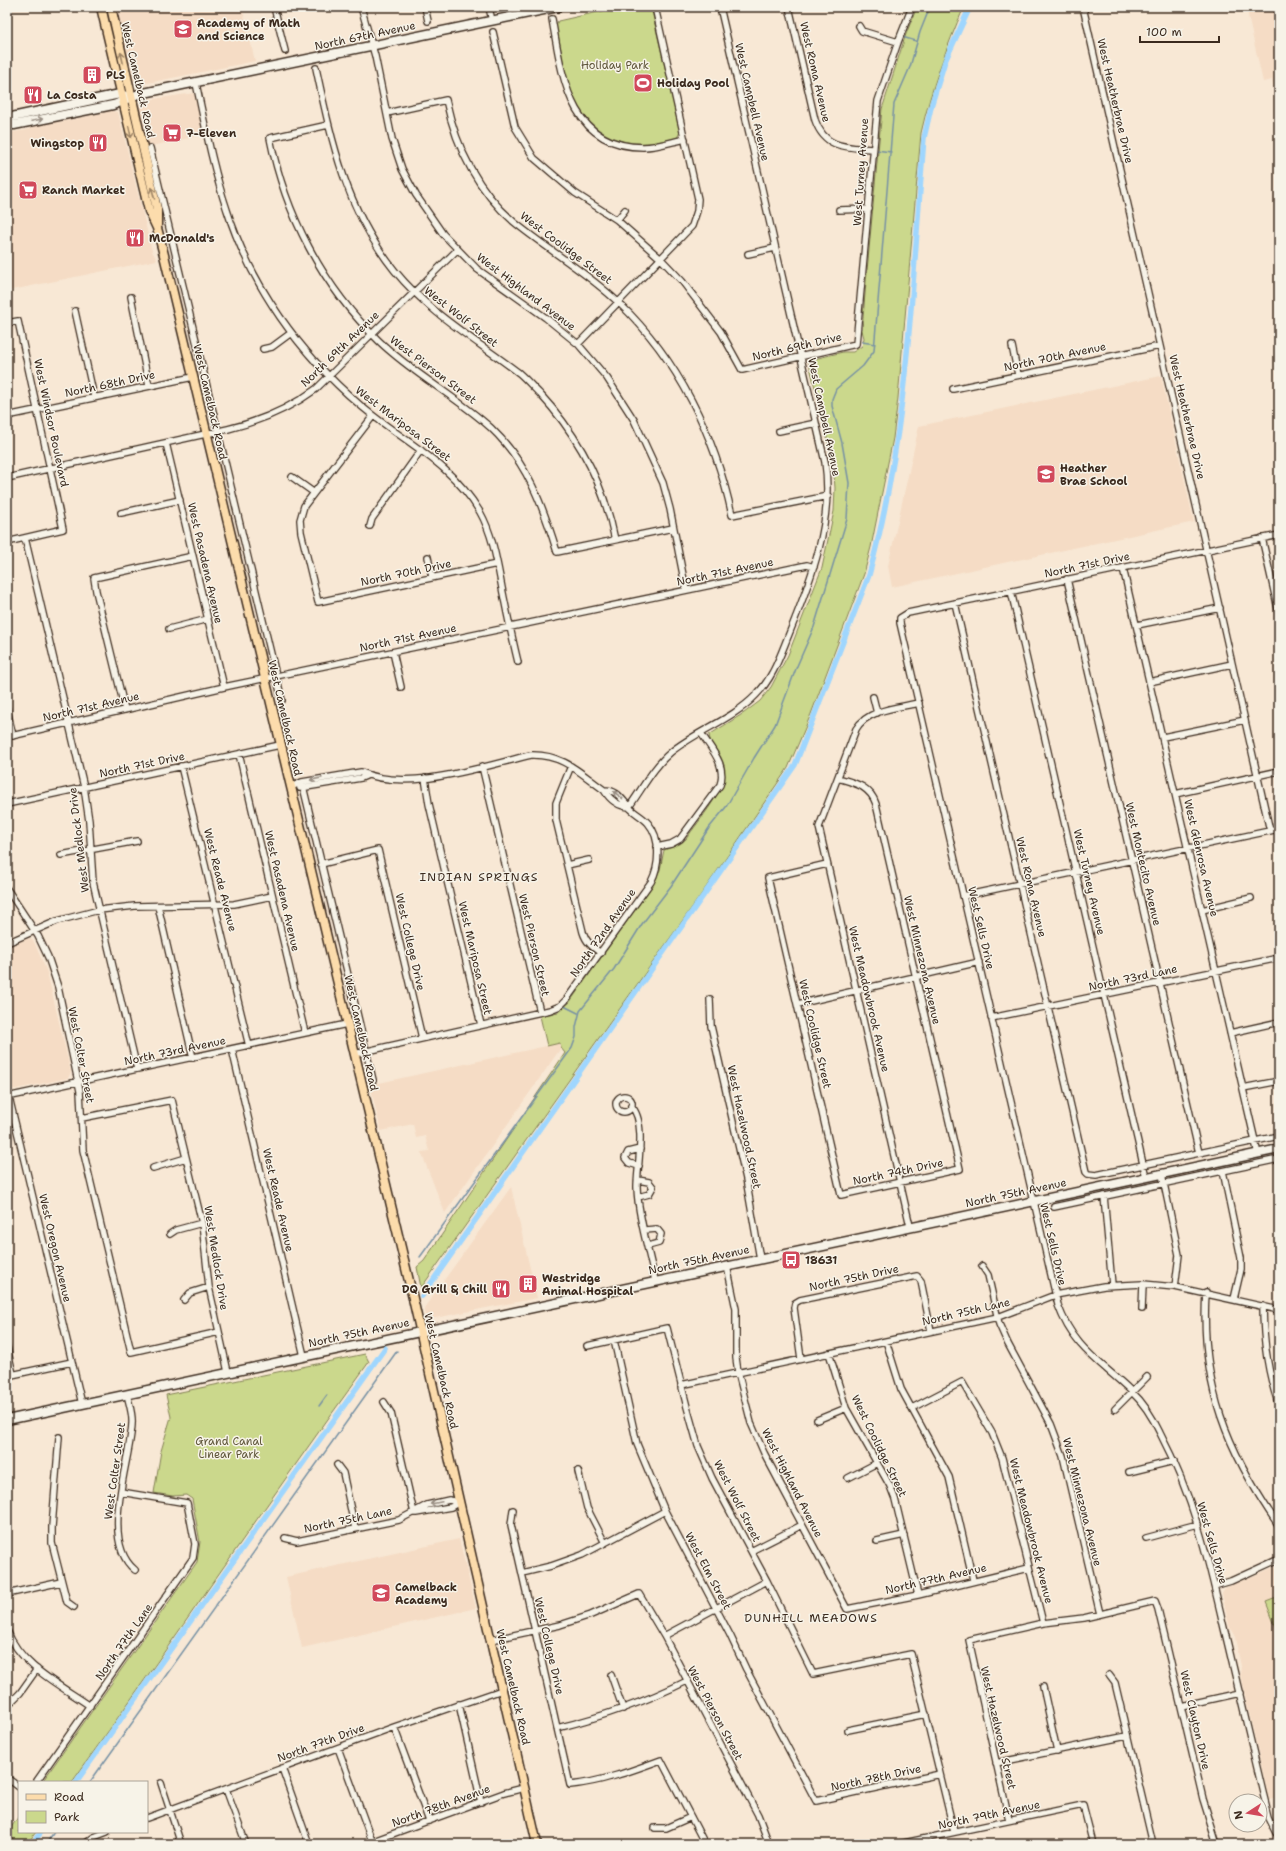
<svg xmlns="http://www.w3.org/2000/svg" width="1286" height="1851" viewBox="0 0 1286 1851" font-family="'Shantell Sans',sans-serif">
<rect width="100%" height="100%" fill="#f8e8d5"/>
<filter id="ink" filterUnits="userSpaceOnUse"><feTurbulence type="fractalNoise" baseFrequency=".025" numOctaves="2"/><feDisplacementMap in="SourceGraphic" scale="8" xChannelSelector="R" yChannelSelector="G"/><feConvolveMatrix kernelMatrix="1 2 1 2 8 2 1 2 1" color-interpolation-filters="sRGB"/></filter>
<g filter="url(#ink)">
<path fill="#f5dcc5" d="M114,7H242L255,61L138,85L133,81L128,59L124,50Z
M1246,7H1279V112L1272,80L1263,82Z
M194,93L204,135L146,147L138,110L139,106L147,100Z
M112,111L118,112L119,116L152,251L157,260L7,291V133L26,130L40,123L60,122Z
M1161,376L1194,522L892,587L888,566L919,426Z
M29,938L34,942L47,972L71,1072L68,1078L7,1091V947Z
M560,1043L561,1048L445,1213L421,1152L429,1151L425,1136L416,1138L413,1124L381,1131L370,1085Z
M511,1187L537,1298L430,1319L425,1315L424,1308Z
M459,1539L476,1608L302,1648L286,1577Z
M1279,1565V1797L1269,1799L1240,1674L1241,1666L1235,1638L1230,1629L1222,1593L1225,1588Z"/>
<path fill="#cbd88c" stroke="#838155" d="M620,7H651L680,132L677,138C663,141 650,144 637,143C606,142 581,120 571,91C563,70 561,46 556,25L558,21Z
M917,7H964C946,48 931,89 921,133L898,398L893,438L871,547L864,574L811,714L788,768L700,896L421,1288L417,1267L424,1261L565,1053L561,1048L560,1043L547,1046L540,1016L558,1012L569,1003L652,886L660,870L664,850L680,844L686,839C698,821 730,786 724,765C721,754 710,745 709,735L744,713L760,701L771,687L788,655L822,568L834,511L835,488L833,463L809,363L810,361L814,359L843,352H853L862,346L864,338L862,330L866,282L882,109L906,34Z
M365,1354L369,1362C268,1501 172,1643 72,1782H42L197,1562L200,1542L192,1499L186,1495L173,1496L154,1493L161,1451L171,1417L166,1395Z
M1279,1597V1636L1266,1602Z
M19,1816V1832H36L27,1844H7V1833Z"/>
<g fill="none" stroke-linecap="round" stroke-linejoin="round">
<path stroke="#7791a4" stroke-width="1.5" d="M902,37L916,41
M876,150L891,152
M862,342L875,344
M564,1006L578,1013
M420,1257L572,1048L576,1037V1027L580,1011L614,969L642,924L671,886L709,828L726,807L754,758L775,725L797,666L814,627L847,519L849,483L842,443L832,406V399L836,389L863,366L874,351L894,104L910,67L920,32L930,7
M319,1406L327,1395
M90,1782L397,1351
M46,1844L54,1832"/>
<path stroke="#9fd6fe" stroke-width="5.5" d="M422,1296L795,765L869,575C908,433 912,284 924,138L932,103L945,61L970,7
M76,1782L385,1348
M32,1844L41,1832"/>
<defs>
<path id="minor" d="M274,7L285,51
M361,7L375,56L392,139L402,169L416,195L443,234L477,269L546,318L578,344L607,378L634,420L663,483L670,509L686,590
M425,7L428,21
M489,7L492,21
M789,7L815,120C825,149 846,147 872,149
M1083,7L1270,831
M552,19C562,75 569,147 643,147C657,147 671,142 685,139
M859,26L862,31L898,42
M493,32L515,127L534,158L575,193L617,220L661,259L682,281L721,332L742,370L856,344L878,101L898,42L912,7
M316,68C332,143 346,210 395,271C430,314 476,340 519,373C526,379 533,387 540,394C579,436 604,484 615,540
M196,83C205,125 213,169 227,210C251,286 300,354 360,405C403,442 450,461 480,512C493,535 497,562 502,588C507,613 512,638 518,662
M387,113L446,100C456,147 477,190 514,222C548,250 587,272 619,303C679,360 715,436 732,515L828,496
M328,125L270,138C285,214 323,287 379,341C413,374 456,396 491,428C527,462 543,506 557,552L673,528
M150,148L282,700
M839,210L869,209
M617,220L625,210
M748,254L775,248
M131,297L149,386
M75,311L94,397
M7,323L18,321L63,529L7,542
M578,344L692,226L697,211L698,199L655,7
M1012,346L1018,375
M263,349L272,347L291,333
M953,389L1160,346
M7,416L193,377
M373,416L304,506L300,520L301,532L318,602L497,564
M779,431L816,423
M166,443L224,687
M292,477L313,492
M7,478L228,429C261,421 289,409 316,389L457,250
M121,513L180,500
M370,526L372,519L421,450
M1279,535L908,613L900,618V623L1058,1305C1074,1349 1100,1361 1131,1391C1144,1403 1153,1418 1160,1433C1194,1498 1208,1558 1224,1628C1237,1683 1250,1738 1263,1793L1269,1817L1277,1833H1279
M25,538L84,787L89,821L93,882L137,1069
M1262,538L1279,613
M428,557L432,577
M1123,568L1258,1154
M1067,579L1199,1153
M1011,591L1146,1177
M955,603L1086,1172L1088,1174L1096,1175L1279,1136
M1137,625L1220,608
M169,629L208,619
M393,652L401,687
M1149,682L1232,664
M873,697L877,713
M7,709L13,736
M125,710L96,591L94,578L193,556
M7,737L224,687L807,565L814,567
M1163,737L1245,720
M239,754L305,1033
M181,766L249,1046
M482,766L540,1012
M571,766L556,803V820L583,932C586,942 592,947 601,953
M425,778L429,804L481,1025
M302,782L373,1080
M291,787L302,782L361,772C407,793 484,766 531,755C563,754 580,773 604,790C610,800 618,806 629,807
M300,788L361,778L368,775
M1175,794L1279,771
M7,804L280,745
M629,807C642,789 654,766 671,752C698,730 732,720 756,695C773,678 780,656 789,634C811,580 834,521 825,462L720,7
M657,847L671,844L680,839L720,785C727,765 711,749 701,733
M61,855L137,841
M321,864L378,850L422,1038
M827,864L768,878L841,1195L960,1169L876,804C870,786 855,783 838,778
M567,865L589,860
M7,889L38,936L48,957L58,987L80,1091L83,1150L131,1352L219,1332
M963,896L1279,829
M158,906L193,1058
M1202,910L1251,898
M7,943L57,921L99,910L135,906L234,904L272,896
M710,999L711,1026L746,1179L760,1259
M798,1004L979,962
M991,1018L1279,958
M1230,1033L1279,1022
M232,1049L304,1356
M354,1054L550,1010L560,1006L566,1000L651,882C660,865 661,838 648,823C642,816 634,813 629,807C621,798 617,790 604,790
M1243,1088L1279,1081
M616 1104a8 8 0 1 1 16 0a8 8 0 1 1-16 0Z
M7,1097L347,1024
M9,1097L82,1404
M631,1106C647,1121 637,1167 637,1187C638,1217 649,1251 655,1281
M82,1118L172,1100L202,1223L209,1287L228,1372
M639,1166L629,1163L625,1158L628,1152L640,1149
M153,1168L186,1158
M1223,1171L1241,1258V1269L1234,1299
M1162,1174L1179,1255L1175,1287
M638,1180L649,1182L653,1187L649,1194L638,1197
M1104,1196L1112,1285
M1054,1207L1279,1159
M910,1226L819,827L856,729C868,709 897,708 919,703
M645,1230L657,1229L661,1234L659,1243L648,1246
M170,1234L176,1230L202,1223
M727,1266L736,1309V1358L738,1372L751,1423L764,1453L847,1609L918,1595L1029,1568
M982,1266L988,1275L999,1324L1008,1344L1051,1424L1063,1456L1100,1614
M1206,1292C1200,1385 1227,1451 1279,1526
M184,1300L190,1293L209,1287
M1263,1306C1263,1340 1268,1374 1279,1406
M1142,1309L1143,1284
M614,1340L637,1444L665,1511L730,1635L746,1669L816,1801L940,1774
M886,1341L901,1389L949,1477L973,1580
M587,1346L667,1328L687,1407L698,1446L712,1478L767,1581L813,1674L911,1654L954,1832
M7,1347L13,1374
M829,1353L846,1408L890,1486L895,1499L918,1595
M801,1359L794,1308L795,1303L800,1300L917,1276L921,1281L931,1331
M7,1376L72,1362
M681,1385L998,1317L1055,1295L1104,1286L1143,1284L1175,1287L1279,1310
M127,1394C129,1404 133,1414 132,1424C130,1463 99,1541 135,1570
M384,1402L391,1413L414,1513
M912,1408L962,1382L992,1433L1002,1458L1043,1623
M1115,1409L1147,1377
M817,1420L846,1408
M59,1437L52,1527V1543L67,1602L74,1607
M337,1465L343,1473L355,1529
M578,1471L587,1508L605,1543
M1129,1472L1174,1461
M848,1478L877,1463
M513,1510L511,1525L570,1785C601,1782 631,1771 661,1760L705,1844
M416,1513L451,1507L459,1502
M285,1538L297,1541L355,1529L399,1520L427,1505L449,1500L459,1502
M1146,1538L1198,1524
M877,1541L904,1535
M751,1551L802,1525
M522,1573L551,1566L582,1555L665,1511
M1214,1586L1231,1581L1279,1559
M7,1594L61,1582
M7,1630C20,1666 60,1685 90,1706
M664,1636L767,1581
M491,1640L560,1625L591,1615L639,1594L664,1636L758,1815L769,1844
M611,1675L623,1709
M1109,1675L1115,1683L1153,1844
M1043,1687L1057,1751
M459,1704L481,1802
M7,1706L20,1693L37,1669
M1181,1706L1240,1693
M394,1727L429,1821
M557,1728C602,1717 645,1702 687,1681
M848,1730L926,1714
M338,1748L372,1841
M996,1763L1127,1736
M282,1768L309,1844
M7,1778L19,1787
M36,1782L193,1558L195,1544L187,1503L121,1492
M161,1783L181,1844
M226,1789L246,1844
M147,1818L394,1727L502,1690
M1009,1820L969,1640L1043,1623L1084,1618L1155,1601L1158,1609L1203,1799L1217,1844
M655,1828H666L691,1817
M85,1844L94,1837L107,1832
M365,1844L504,1793L524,1788
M899,1844L1083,1805L1093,1844"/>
<path id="secondary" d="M7,121L12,117L120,94L127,96
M7,124L14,125L113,105C123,102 129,97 139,94L558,7
M7,1420L1279,1149"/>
<path id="primary" d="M101,7L149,211L157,228L164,255L409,1281L537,1844
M111,7L157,209V225"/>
</defs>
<use href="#minor" stroke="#3b2a1e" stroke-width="8"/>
<use href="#secondary" stroke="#3b2a1e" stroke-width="11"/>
<use href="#primary" stroke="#3b2a1e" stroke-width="11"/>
<use href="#minor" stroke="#f7f3e8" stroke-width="5.5"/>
<use href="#secondary" stroke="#f7f3e8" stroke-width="8"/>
<use href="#primary" stroke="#fcdcac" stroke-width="8"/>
</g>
<defs><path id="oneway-shaft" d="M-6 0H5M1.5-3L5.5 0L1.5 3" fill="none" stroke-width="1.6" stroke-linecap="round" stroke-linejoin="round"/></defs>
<g stroke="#9c8365">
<use href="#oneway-shaft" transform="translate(122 58) rotate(-103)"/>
<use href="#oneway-shaft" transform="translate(130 132) rotate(77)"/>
<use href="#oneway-shaft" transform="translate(153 193) rotate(-104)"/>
</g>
<g stroke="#998e83">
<use href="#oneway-shaft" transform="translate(37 120) rotate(-12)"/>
<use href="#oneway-shaft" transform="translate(316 779) rotate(169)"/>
<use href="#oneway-shaft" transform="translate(618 795) rotate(-143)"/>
<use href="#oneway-shaft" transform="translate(436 1503) rotate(168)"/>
</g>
</g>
<defs>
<symbol id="school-square" viewBox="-11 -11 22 22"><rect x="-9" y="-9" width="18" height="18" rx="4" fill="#d1495b" stroke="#f7f3e8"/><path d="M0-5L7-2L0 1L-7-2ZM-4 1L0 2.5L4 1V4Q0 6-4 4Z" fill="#fff"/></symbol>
<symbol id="building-square" viewBox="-11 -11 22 22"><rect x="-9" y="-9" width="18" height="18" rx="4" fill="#d1495b" stroke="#f7f3e8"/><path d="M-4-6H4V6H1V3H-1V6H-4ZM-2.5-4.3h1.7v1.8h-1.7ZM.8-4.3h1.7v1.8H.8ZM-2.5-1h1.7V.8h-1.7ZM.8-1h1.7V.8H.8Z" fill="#fff"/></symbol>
<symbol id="stadium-square" viewBox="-11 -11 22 22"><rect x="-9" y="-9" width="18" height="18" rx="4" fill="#d1495b" stroke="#f7f3e8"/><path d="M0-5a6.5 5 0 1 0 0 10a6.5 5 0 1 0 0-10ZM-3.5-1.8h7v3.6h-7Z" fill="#fff"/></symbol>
<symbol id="restaurant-square" viewBox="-11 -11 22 22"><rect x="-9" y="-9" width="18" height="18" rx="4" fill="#d1495b" stroke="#f7f3e8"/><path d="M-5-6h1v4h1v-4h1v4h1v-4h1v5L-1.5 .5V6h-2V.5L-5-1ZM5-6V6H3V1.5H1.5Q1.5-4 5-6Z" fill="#fff"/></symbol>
<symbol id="supermarket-square" viewBox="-11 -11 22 22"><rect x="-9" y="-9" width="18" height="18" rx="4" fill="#d1495b" stroke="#f7f3e8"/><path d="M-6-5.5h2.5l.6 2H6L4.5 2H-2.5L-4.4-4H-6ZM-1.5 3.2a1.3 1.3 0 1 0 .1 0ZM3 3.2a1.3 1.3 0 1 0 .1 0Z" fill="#fff"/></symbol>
<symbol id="bus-square" viewBox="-11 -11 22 22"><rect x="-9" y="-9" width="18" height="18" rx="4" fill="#d1495b" stroke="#f7f3e8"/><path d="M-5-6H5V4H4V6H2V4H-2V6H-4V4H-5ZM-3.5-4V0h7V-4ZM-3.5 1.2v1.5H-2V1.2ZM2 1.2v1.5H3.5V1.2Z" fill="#fff"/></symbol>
</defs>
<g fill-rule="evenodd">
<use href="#school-square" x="172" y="18" width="22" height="22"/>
<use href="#building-square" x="81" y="64" width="22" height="22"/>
<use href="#stadium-square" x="632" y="72" width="22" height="22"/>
<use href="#restaurant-square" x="22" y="84" width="22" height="22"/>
<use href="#supermarket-square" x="161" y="122" width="22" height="22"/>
<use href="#restaurant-square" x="87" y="132" width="22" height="22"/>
<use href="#supermarket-square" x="17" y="179" width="22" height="22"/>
<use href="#restaurant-square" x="124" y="227" width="22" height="22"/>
<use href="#school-square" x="1035" y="463" width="22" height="22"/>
<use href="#bus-square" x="780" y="1249" width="22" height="22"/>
<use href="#building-square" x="517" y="1273" width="22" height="22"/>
<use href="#restaurant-square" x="490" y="1278" width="22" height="22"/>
<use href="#school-square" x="370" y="1582" width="22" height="22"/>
</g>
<g text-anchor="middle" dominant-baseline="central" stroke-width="3" stroke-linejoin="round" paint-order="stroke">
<g font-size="11" font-weight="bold" fill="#3b2a1e" stroke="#f7f3e8" text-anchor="start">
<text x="197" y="23">Academy of Math<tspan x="197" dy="13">and Science</tspan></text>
<text x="106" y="75">PLS</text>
<text x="657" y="83">Holiday Pool</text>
<text x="47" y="95">La Costa</text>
<text x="186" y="133">7-Eleven</text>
<text x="84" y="143" text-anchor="end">Wingstop</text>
<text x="42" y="190">Ranch Market</text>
<text x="149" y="238">McDonald's</text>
<text x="1060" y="468">Heather<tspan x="1060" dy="13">Brae School</tspan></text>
<text x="805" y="1260">18631</text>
<text x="542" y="1278">Westridge<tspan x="542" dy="13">Animal Hospital</tspan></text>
<text x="487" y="1289" text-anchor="end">DQ Grill &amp; Chill</text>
<text x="395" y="1587">Camelback<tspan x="395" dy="13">Academy</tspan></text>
</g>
<g font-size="11" fill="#3b2a1e" stroke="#f7f3e8">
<text transform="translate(365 36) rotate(-12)">North 67th Avenue</text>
<text transform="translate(815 72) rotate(77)">West Roma Avenue</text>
<text transform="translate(138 80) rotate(77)">West Camelback Road</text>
<text transform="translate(1115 101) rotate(77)">West Heatherbrae Drive</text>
<text transform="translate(752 102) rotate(77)">West Campbell Avenue</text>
<text transform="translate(861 172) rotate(-86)">West Turney Avenue</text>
<text transform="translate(566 248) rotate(37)">West Coolidge Street</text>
<text transform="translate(526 292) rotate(37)">West Highland Avenue</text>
<text transform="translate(461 317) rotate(38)">West Wolf Street</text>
<text transform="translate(797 347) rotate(-13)">North 69th Drive</text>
<text transform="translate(340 349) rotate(-44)">North 69th Avenue</text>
<text transform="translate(1055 357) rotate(-12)">North 70th Avenue</text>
<text transform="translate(433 370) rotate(37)">West Pierson Street</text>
<text transform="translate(110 384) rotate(-12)">North 68th Drive</text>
<text transform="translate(210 402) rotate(77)">West Camelback Road</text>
<text transform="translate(824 417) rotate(78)">West Campbell Avenue</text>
<text transform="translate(1187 417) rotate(77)">West Heatherbrae Drive</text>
<text transform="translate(51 423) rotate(78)">West Windsor Boulevard</text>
<text transform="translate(403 424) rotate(37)">West Mariposa Street</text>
<text transform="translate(205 563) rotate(77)">West Pasadena Avenue</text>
<text transform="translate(1087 565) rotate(-12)">North 71st Drive</text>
<text transform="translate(725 572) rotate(-12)">North 71st Avenue</text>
<text transform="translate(406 573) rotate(-12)">North 70th Drive</text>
<text transform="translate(408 638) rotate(-12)">North 71st Avenue</text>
<text transform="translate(91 707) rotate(-13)">North 71st Avenue</text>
<text transform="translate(285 718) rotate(77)">West Camelback Road</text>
<text transform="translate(142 765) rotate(-12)">North 71st Drive</text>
<text transform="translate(79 840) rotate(-97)">West Medlock Drive</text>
<text transform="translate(1201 858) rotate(77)">West Glenrosa Avenue</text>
<text transform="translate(1143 864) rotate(77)">West Montecito Avenue</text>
<text transform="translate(220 880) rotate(76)">West Reade Avenue</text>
<text transform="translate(1089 882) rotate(77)">West Turney Avenue</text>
<text transform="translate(1031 887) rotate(77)">West Roma Avenue</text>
<text transform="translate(282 891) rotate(77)">West Pasadena Avenue</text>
<text transform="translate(981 928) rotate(77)">West Sells Drive</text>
<text transform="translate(603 933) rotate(-55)">North 72nd Avenue</text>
<text transform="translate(410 942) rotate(77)">West College Drive</text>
<text transform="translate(534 945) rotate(77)">West Pierson Street</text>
<text transform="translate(475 958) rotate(77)">West Mariposa Street</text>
<text transform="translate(922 960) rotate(77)">West Minnezona Avenue</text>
<text transform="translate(1133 978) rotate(-12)">North 73rd Lane</text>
<text transform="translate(869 999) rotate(77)">West Meadowbrook Avenue</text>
<text transform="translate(361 1033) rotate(77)">West Camelback Road</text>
<text transform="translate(815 1034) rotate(77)">West Coolidge Street</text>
<text transform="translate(175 1051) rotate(-12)">North 73rd Avenue</text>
<text transform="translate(81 1055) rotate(79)">West Colter Street</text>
<text transform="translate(744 1127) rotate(78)">West Hazelwood Street</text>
<text transform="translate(898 1172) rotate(-12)">North 74th Drive</text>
<text transform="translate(1016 1193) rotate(-12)">North 75th Avenue</text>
<text transform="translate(278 1200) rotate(77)">West Reade Avenue</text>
<text transform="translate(1053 1244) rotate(77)">West Sells Drive</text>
<text transform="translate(55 1248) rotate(77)">West Oregon Avenue</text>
<text transform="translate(216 1258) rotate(81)">West Medlock Drive</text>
<text transform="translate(699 1260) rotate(-12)">North 75th Avenue</text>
<text transform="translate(854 1278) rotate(-12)">North 75th Drive</text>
<text transform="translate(966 1312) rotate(-13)">North 75th Lane</text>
<text transform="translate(359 1333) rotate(-12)">North 75th Avenue</text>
<text transform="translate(441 1371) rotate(77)">West Camelback Road</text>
<text transform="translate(879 1446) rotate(64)">West Coolidge Street</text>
<text transform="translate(115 1471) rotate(-82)">West Colter Street</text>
<text transform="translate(792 1483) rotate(63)">West Highland Avenue</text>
<text transform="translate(737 1501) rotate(63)">West Wolf Street</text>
<text transform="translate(1082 1502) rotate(76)">West Minnezona Avenue</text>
<text transform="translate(348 1520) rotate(-12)">North 75th Lane</text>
<text transform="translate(1031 1531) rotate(76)">West Meadowbrook Avenue</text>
<text transform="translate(1212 1543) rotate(74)">West Sells Drive</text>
<text transform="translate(708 1571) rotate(62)">West Elm Street</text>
<text transform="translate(936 1579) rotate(-13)">North 77th Avenue</text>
<text transform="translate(124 1642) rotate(-55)">North 77th Lane</text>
<text transform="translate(549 1646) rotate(77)">West College Drive</text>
<text transform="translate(513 1687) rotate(77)">West Camelback Road</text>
<text transform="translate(715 1713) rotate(62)">West Pierson Street</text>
<text transform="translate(1195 1720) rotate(77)">West Clayton Drive</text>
<text transform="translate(998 1728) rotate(77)">West Hazelwood Street</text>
<text transform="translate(321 1743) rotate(-20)">North 77th Drive</text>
<text transform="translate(876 1778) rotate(-12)">North 78th Drive</text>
<text transform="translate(441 1806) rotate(-20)">North 78th Avenue</text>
<text transform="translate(989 1815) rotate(-12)">North 79th Avenue</text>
</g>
<g font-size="11" fill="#5f563a" stroke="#f7f3e8">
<text x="615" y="65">Holiday Park</text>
<text x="229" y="1441">Grand Canal<tspan x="229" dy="13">Linear Park</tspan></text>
</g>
<g font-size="12" letter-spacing="1" fill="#3b2a1e" stroke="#f7f3e8">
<text x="479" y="877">INDIAN SPRINGS</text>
<text x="811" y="1618">DUNHILL MEADOWS</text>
</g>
</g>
<rect width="1286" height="1851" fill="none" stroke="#f7f3e8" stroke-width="24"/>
<rect x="12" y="12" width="1262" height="1827" fill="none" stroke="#3b2a1e" stroke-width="1.5" filter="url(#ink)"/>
<rect x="18" y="1781" width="130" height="52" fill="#f7f3e8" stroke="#aca397"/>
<rect x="26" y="1794" width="20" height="6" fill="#fcdcac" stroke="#aca397"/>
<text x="54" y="1801" font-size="12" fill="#3b2a1e">Road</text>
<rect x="26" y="1811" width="20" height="12" fill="#cbd88c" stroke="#aca397"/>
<text x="54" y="1821" font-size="12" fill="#3b2a1e">Park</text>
<g transform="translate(1248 1813) rotate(258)"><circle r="19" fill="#f7f3e8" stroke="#aca397"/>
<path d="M0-3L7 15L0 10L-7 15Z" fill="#d1495b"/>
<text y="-6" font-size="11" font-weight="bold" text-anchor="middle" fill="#3b2a1e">N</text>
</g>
<path d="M1140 36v6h79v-6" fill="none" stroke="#3b2a1e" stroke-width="2"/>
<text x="1146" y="36" font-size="12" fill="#3b2a1e" stroke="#f7f3e8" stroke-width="3" paint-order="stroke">100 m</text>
</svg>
